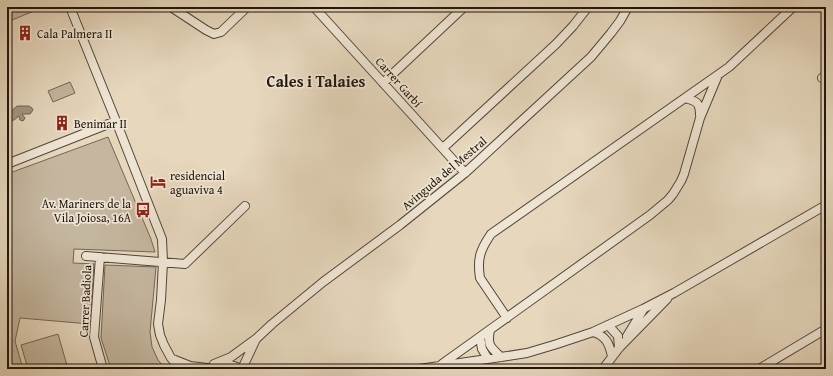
<svg xmlns="http://www.w3.org/2000/svg" width="833" height="376" viewBox="0 0 833 376" font-family="'Gentium Book Plus',serif">
<rect width="100%" height="100%" fill="#e6d7bd"/>
<filter id="stains"><feTurbulence type="fractalNoise" baseFrequency=".005" numOctaves="4"/><feColorMatrix values="0 0 0 0 .2 0 0 0 0 .09 0 0 0 0 .02 0 0 0 .5 -.17"/></filter>
<radialGradient id="worn" r=".72"><stop offset=".6" stop-color="#630" stop-opacity="0"/><stop offset="1" stop-color="#630" stop-opacity=".3"/></radialGradient>
<path fill="#c4b69f" stroke="#726655" d="M7,7H44L7,22Z
M70,82L75,93L53,102L48,91Z
M108,137L151,239L155,252L74,249L73,263L94,264L90,324L20,318L15,341L23,369H7V174Z
M105,265L156,267L150,332L152,347L158,360L166,369H111L101,338Z
M58,334L68,369H28L21,345Z"/>
<path fill="#a29580" stroke="#6e6251" d="M17,106H29L32,108L33,110L30,114H22L25,118L23,121L20,120L19,116L14,120L10,121L8,118V114Z"/>
<g fill="none" stroke-linecap="round" stroke-linejoin="round">
<defs>
<path id="minor" d="M70,7L116,121L162,239L163,262L161,300L158,324L160,335L164,345L171,358L181,369
M171,7L206,30L214,34L221,32L247,7
M314,7L465,173
M822,78H826
M383,83L464,7
M685,98C697,101 700,103 700,115
M443,148L556,44L573,26L588,7
M7,164L116,121
M86,256L185,264L245,206
M100,257L94,337L103,369
M507,318L480,278C477,259 480,250 491,234L729,67L793,7
M608,325L618,336L619,348
M490,330C487,345 490,347 501,357
M593,332C606,336 609,343 612,356
M627,336L643,310
M480,337L482,349L488,359
M175,360L190,366L207,368
M214,364L231,357L257,338L272,324L323,282L400,225L465,173L591,57L611,33L620,21L628,7
M219,364C227,363 233,365 241,369
M442,364L650,215L668,200L673,194L681,181L684,174L700,118L718,75
M242,369L256,339
M419,369L501,357L527,353L557,344L593,332L643,309L674,293L826,205
M603,369L619,348L667,299
M759,369L826,329"/>
</defs>
<use href="#minor" stroke="#514638" stroke-width="10"/>
<use href="#minor" stroke="#efe5d4" stroke-width="8"/>
</g>
<defs>
<symbol id="building-bare" viewBox="-9 -9 18 18"><path d="M-4-6H4V6H1V3H-1V6H-4ZM-2.5-4.3h1.7v1.8h-1.7ZM.8-4.3h1.7v1.8H.8ZM-2.5-1h1.7V.8h-1.7ZM.8-1h1.7V.8H.8Z" fill="#8f2418" stroke="#efe5d4" stroke-width="2.5" paint-order="stroke"/></symbol>
<symbol id="hotel-bare" viewBox="-9 -9 18 18"><path d="M-6-4.5h1.5V1H6V5H4.5V3h-9V5H-6ZM-4 0a1.8 1.8 0 1 1 3.6 0ZM.5 0V-2.5h3Q6-2.5 6 0Z" fill="#8f2418" stroke="#efe5d4" stroke-width="2.5" paint-order="stroke"/></symbol>
<symbol id="bus-bare" viewBox="-9 -9 18 18"><path d="M-5-6H5V4H4V6H2V4H-2V6H-4V4H-5ZM-3.5-4V0h7V-4ZM-3.5 1.2v1.5H-2V1.2ZM2 1.2v1.5H3.5V1.2Z" fill="#8f2418" stroke="#efe5d4" stroke-width="2.5" paint-order="stroke"/></symbol>
</defs>
<g fill-rule="evenodd">
<use href="#building-bare" x="14" y="22" width="22" height="22"/>
<use href="#building-bare" x="51" y="112" width="22" height="22"/>
<use href="#hotel-bare" x="147" y="171" width="22" height="22"/>
<use href="#bus-bare" x="132" y="199" width="22" height="22"/>
</g>
<g text-anchor="middle" dominant-baseline="central" stroke-width="3.5" stroke-linejoin="round" paint-order="stroke">
<g font-size="12" fill="#1f150b" stroke="#efe5d4" text-anchor="start">
<text x="37" y="33">Cala Palmera II</text>
<text x="74" y="123">Benimar II</text>
<text x="170" y="175">residencial<tspan x="170" dy="14">aguaviva 4</tspan></text>
<text x="131" y="203" text-anchor="end">Av. Mariners de la<tspan x="131" dy="14">Vila Joiosa, 16A</tspan></text>
</g>
<g font-size="12" fill="#1f150b" stroke="#efe5d4">
<text transform="translate(399 82) rotate(48)">Carrer Garbí</text>
<text transform="translate(444 173) rotate(-40)">Avinguda del Mestral</text>
<text transform="translate(85 301) rotate(-87)">Carrer Badiola</text>
</g>
<g font-size="16" font-weight="bold" fill="#1f150b" stroke="#efe5d4">
<text x="316" y="81">Cales i Talaies</text>
</g>
</g>
<rect width="833" height="376" fill="none" stroke="#e6d7bd" stroke-width="24"/>
<rect x="8" y="8" width="817" height="360" fill="none" stroke="#1f150b" stroke-width="2"/>
<rect x="12" y="12" width="809" height="352" fill="none" stroke="#1f150b"/>
<rect width="100%" height="100%" filter="url(#stains)"/>
<rect width="100%" height="100%" fill="url(#worn)"/>
</svg>
